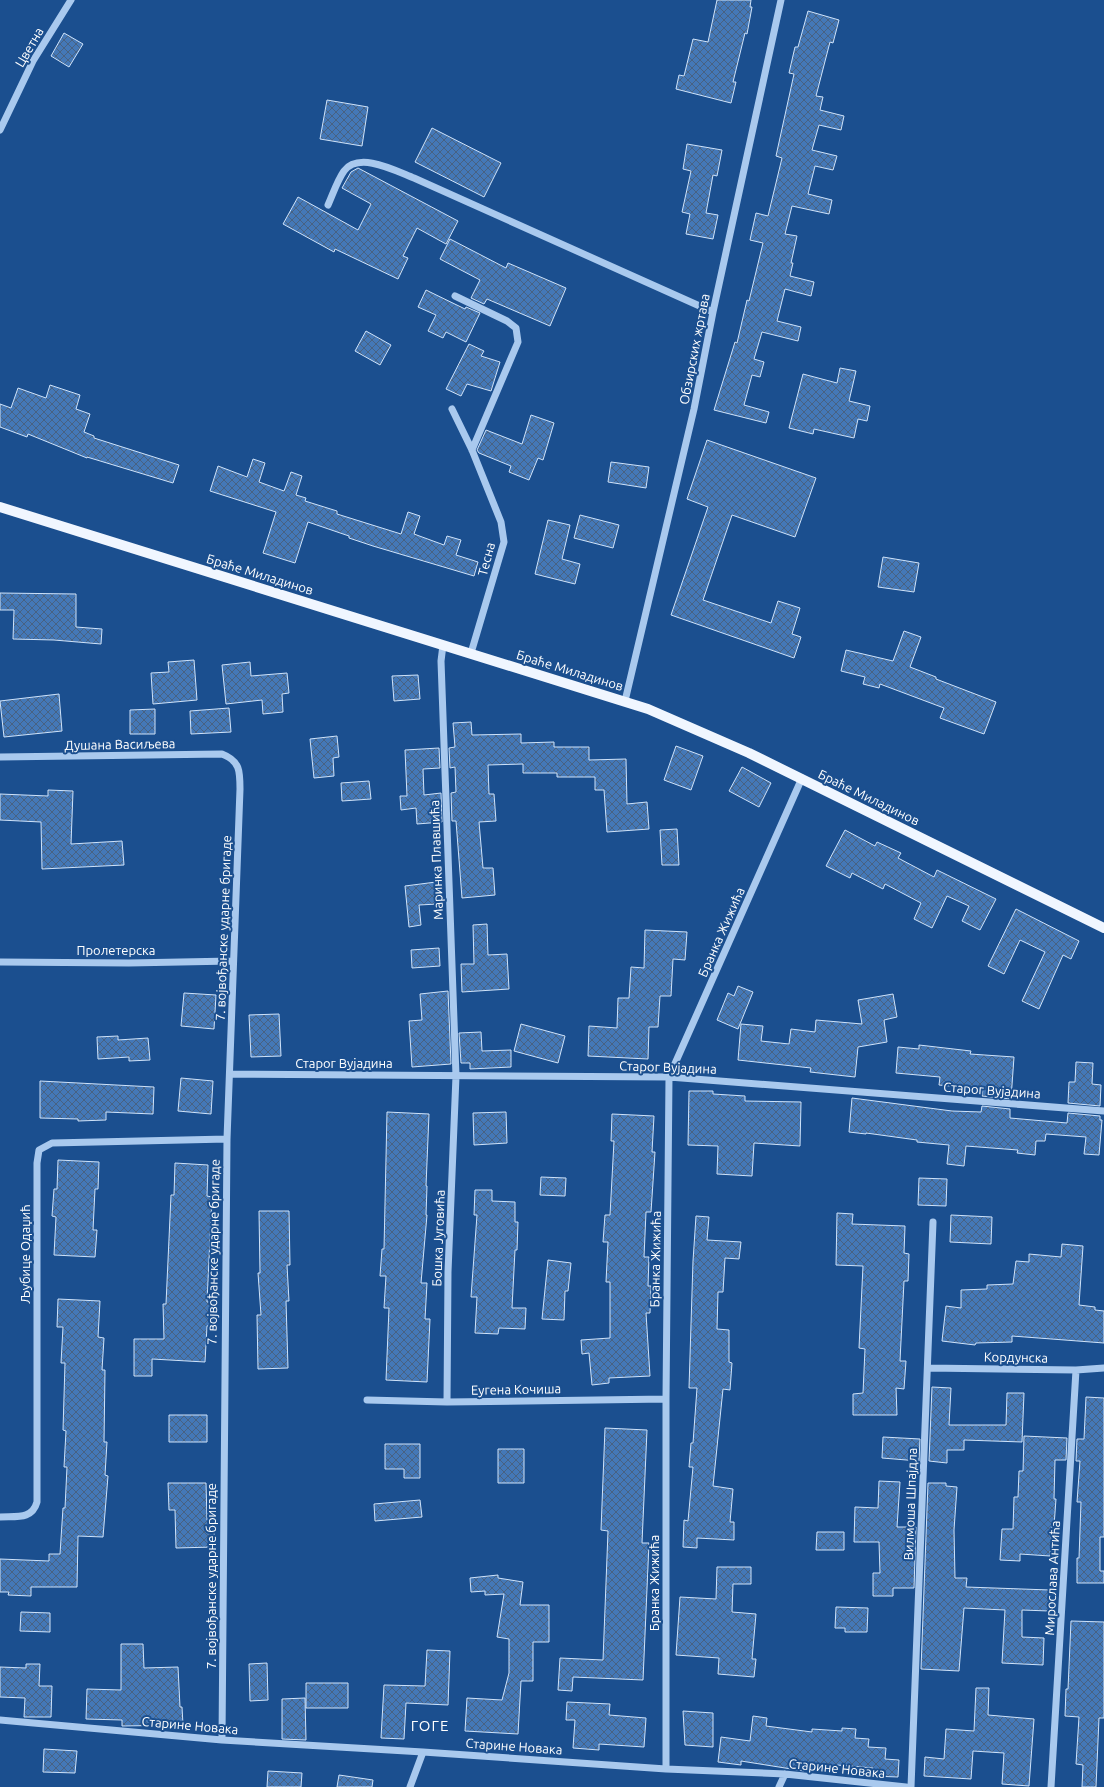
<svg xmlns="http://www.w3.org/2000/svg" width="1104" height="1787" viewBox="0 0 1104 1787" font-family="Ubuntu,sans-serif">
<defs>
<pattern id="building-cross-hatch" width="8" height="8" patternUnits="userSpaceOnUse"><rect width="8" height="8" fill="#4478b7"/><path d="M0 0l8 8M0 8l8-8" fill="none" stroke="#486282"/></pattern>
</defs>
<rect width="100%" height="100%" fill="#1b4f8f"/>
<path fill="url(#building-cross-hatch)" stroke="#cfe3fa" d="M717,0H751L750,7H752L747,34L745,33L733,82H736L731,103L676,89L679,75L684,76L693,39L708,42Z
M808,11L839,20L833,43L830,42L816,96L823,97L820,110L844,116L841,130L819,125L812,150L837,156L833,170L815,166L808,194L832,200L829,214L792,206L785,234L797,236L791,263H793L790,276L814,282L811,296L785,289L777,321L801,327L798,341L762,332L754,359L764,362L760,377L752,375L744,405L769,412L766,423L714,410L735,342L737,343L747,300L749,301L763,243L750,240L756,213L768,216L782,158L776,156L794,74L789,73L795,47H798Z
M64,33L83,44L69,67L51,56Z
M327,100L368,107L362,146L320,139Z
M432,128L501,163L484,197L415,162Z
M687,144L722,150L717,176L713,175L706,213L718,215L713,239L686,234L690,214L682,212L691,171L683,169Z
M358,168L458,221L446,244L417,228L403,256L408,258L398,279L335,249L334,252L283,224L298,197L358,230L371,204L342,188L351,172Z
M450,239L506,268L508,263L566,288L550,326L487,299L484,304L471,298L480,280L440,259Z
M426,290L465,309L466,307L480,313L466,342L446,332L443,338L428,331L436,315L418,307Z
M366,331L391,345L380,365L355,351Z
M469,344L484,351L481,356L500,362L491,391L467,384L461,396L446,389Z
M840,368L856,371L849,401L870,406L867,421L858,419L854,438L814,429L813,434L789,428L803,374L837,383Z
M50,385L80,395L76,409L90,414L84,432L94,436V438L179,465L173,483L87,457V458L28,434L27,437L0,427V404L11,408L18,388L46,398Z
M531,415L554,423L543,460L538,458L529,480L509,472L511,466L479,453L477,450L486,430L522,444Z
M707,440L816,478L795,537L732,515L703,600L771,623L778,601L800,608L792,634L801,637L794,658L671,615L708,507L687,499Z
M253,459L265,463L259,482L284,491L291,472L302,476L296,495L306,498L305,501L337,511V514L401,534L408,512L420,516L414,534L444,545L447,536L461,540L456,555L478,562L474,576L373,546L349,538V536L308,522L295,563L263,553L276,512L210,491L218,466L247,477Z
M611,462L649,467L646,488L608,482Z
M580,515L619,525L613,548L574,538Z
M548,520L570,525L562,559L580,564L575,584L535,574Z
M883,557L919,563L914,592L878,587Z
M0,593L76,594V627L102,629L101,644L54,640L13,639L14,610H0Z
M904,631L921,637L910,667L936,677V679L996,702L984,734L940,718L944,708L880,684L879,688L863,684L865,677L841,671L846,650L893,661Z
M194,660L197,700L153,704L151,673L169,672L168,662Z
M250,662L251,676L287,673L289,693L282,694L283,712L263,714L262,700L226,704L222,665Z
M418,675L420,699L394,701L392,676Z
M59,694L62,731L4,737L0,701Z
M229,708L231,732L191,734L190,711Z
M155,709V734H130V710Z
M471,722L472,735L521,734V743L554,742V747H589V760L626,759L627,804L647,802L649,829L607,832L604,790H595V777H557V773H523V764L488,765L489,794H494L496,821L479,822L483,868H493L495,895L462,898L456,821H452L451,793L456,792L455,767L450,768L449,748L455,747L453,723Z
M337,736L339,757L333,758L334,776L314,778L310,739Z
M676,746L703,756L691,790L664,780Z
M439,748L440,768L423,769L424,795L441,793L442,822L417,824L416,808L401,810L400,796H407L405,750Z
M742,767L771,783L759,807L729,791Z
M369,781L371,799L342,801L341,783Z
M48,790L73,791L71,844L122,841L124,865L42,869L41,822L0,820V794L48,796Z
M677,829L679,865H662L660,830Z
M845,830L875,846L877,842L901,853L898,858L934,877L937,870L996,899L980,930L962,921L969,906L947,896L932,928L914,919L921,903L885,884L883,889L852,873L850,878L826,866Z
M436,882L438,904L419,905L421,925L409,927L405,886Z
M1016,909L1079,941L1071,959L1063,955L1039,1009L1022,1001L1045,952L1020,940L1004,974L988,966Z
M487,924L488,955L507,954L509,989L462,992L461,964H474L473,925Z
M645,930L687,932L685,960L673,959L671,996H660L658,1027H649L648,1059L588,1056L589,1026L617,1028L618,998H629L631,967L644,968Z
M439,948L440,966L412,968L411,950Z
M738,986L753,992L738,1029L717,1020L728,993L734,996Z
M448,991L451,1064L412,1067L409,1021L422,1020L420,994Z
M184,993L216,995L214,1029L181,1026Z
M893,994L897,1017L884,1020L887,1042L858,1047L855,1077L810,1072L811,1068L738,1060L741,1024L763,1026L761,1041L789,1044L791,1029L815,1032L816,1020L862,1024L858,1000Z
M279,1014L281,1056L251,1057L249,1015Z
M521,1024L565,1036L558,1063L514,1051Z
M481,1032L482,1051L511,1050V1067L470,1069V1063H461L459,1033Z
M118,1036V1040L148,1038L150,1060L129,1061V1057L98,1059L97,1037Z
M919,1045L971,1051L970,1054L1014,1057L1011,1099L982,1096L983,1089L939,1085L940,1077L896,1073L898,1047L919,1049Z
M1076,1062L1093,1063L1092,1084L1101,1085L1100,1106L1068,1103L1069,1082H1075Z
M181,1078L213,1081L211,1114L178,1111Z
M40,1081L154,1087L153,1114L106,1112V1120L78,1121V1119L40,1118Z
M689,1091H713V1094L745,1096V1101L801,1102L800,1146L754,1143L752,1176L717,1174L718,1146L688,1145Z
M852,1098L952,1111L981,1112L982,1106L1010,1109V1118L1067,1123L1068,1113L1100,1116V1120H1102L1099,1155L1084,1154L1086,1137L1046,1134L1045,1141H1036L1035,1155L1017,1153L1018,1150L966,1146L964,1166L947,1164L949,1145L917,1142V1140L866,1133V1134L849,1132Z
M387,1112L429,1114L426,1186H427L426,1215H427L421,1283H427L425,1319H430L427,1382L386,1380L389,1308H384L386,1276H380L382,1249H384Z
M506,1112L507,1143L474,1145L473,1113Z
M612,1114L654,1116L652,1152H655L651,1212H646L644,1257H649L648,1286H651L650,1313H646L650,1376L609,1378V1383L592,1385L589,1353L582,1354L581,1340L610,1338V1282H606L608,1242H603L605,1215H610L614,1141H611Z
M58,1160L99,1162L98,1189H95L93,1230H97L95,1257L54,1255L56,1217L52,1216L54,1189H57Z
M175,1163L208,1165L207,1196L212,1197L207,1302H210L211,1325L207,1326L205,1362L152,1359V1376H134V1339H164L163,1304H166L171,1195H174Z
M541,1177L566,1178L565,1196L540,1195Z
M919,1178L947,1179L946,1206L918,1205Z
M475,1190H492V1201L515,1202V1222H518L517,1250H515L512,1308H526L525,1329L499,1328L498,1334L475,1333L477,1297H471L477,1215H474Z
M259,1211H289L290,1265H287L289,1301H286L288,1368L258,1369L257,1315H261L258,1273H260Z
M837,1213L853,1214L852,1224L905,1226L904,1253L909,1254L908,1281H904L900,1361H906L904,1389L896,1388L897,1415H853V1394L863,1393L865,1349L859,1348L863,1266L836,1265Z
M951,1215L992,1217L991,1244L950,1242Z
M696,1216L709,1217L707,1240L741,1242L739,1259L725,1258L723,1292H718L717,1329L729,1330V1362L732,1363L730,1390L723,1389L713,1486L733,1489L730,1522H734V1540L697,1538V1548L683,1547L684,1520L688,1521L693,1467H689L691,1443H693L697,1388H689L693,1261Z
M1062,1244L1083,1246L1079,1305L1095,1307V1310L1104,1311V1343L1012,1336V1342L976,1343L975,1345L942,1341L946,1306L961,1308V1290L987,1289V1285L1013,1284L1016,1261L1029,1262V1254L1061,1257Z
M548,1260L571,1263L568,1291H565L564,1320L542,1319Z
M58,1299L100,1301L98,1337L104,1338L102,1370H105L104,1442H107L105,1475L108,1476L103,1537L78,1536L77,1587H31V1596L8,1595L9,1592H0V1559L49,1561V1554H60L63,1508H65L67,1467H64L66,1431L63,1430L65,1363H61L63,1327H57Z
M932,1387L951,1388L949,1425H1006L1007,1393H1024L1022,1442L964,1440V1450H947V1463L929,1461Z
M1086,1397L1104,1398V1537H1100V1571H1104V1583H1077V1558H1079L1081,1502H1077L1080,1461H1076L1077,1439H1084Z
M169,1415H207V1442H169Z
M605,1428L647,1430L642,1543H649L643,1680L573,1677L572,1691L558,1690L560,1658L603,1660L608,1531L601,1530Z
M1024,1436L1067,1438L1066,1460H1055L1054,1499H1056L1054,1526H1052L1050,1556L1020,1554V1561L1000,1560L1002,1529H1013L1014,1497H1018L1019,1471H1023Z
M883,1437L920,1439L919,1461L882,1458Z
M385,1444H420V1478H404V1469H385Z
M498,1449H524V1483H498Z
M879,1481L900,1482L897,1527H916L914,1588H893V1596H873V1573H880L879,1542H854L855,1507L878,1508Z
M168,1483H206L207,1520H214V1547L176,1548L175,1510H169Z
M928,1483H946V1486L957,1487L954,1530L955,1578H967L966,1587L1050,1590L1049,1611L1022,1610V1637L1044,1638L1043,1665L1002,1663L1005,1610L964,1608L959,1671L921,1669Z
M420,1500L422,1517L375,1521L374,1504Z
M817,1532H844V1550H816Z
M717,1567H751V1584H733L732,1612L756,1614L752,1659H756L754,1677L718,1674L719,1658L676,1655L680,1597L716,1599Z
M498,1575V1578L523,1582L520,1605H549V1642H533V1681H521L518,1734L465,1731L467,1698L502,1700L509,1673V1639L497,1637L504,1594L485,1595V1591L471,1592L470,1578Z
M836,1607L868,1608L867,1632H845V1628H835Z
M21,1612L50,1613V1632L20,1631Z
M1071,1621L1104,1622V1718H1099L1096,1787H1082L1083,1765L1076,1764L1079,1717L1065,1716L1066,1689H1068Z
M121,1644H143L144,1668L178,1667L180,1707H182L183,1725L122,1726V1720L86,1719L87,1689L121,1690Z
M427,1650L450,1651L448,1705L406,1703L404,1739L381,1738L384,1685L425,1686Z
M267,1663L268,1700L250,1701L249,1664Z
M26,1664H40L39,1686H52L51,1717H24L25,1698L0,1697V1667L26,1668Z
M306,1683H348V1708H306Z
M976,1688H989L988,1715L1034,1719L1029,1786L1002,1784L1004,1753L973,1751L971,1779L924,1776L925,1757L944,1759L946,1729L974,1731Z
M305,1698L306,1740L282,1739V1699Z
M567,1702L610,1704L609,1715L646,1718L644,1747L599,1744V1750L573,1748L575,1720H566Z
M683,1711L713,1713V1747L685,1745Z
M753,1716L767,1718L766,1726L812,1732V1729L842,1731V1728L856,1729L855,1738L869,1739L868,1747L886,1748L885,1759L899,1760L898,1777L872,1776L873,1768L837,1765V1770L805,1767L804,1771L741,1761V1765L718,1762L721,1737L750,1741Z
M44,1749L77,1751L75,1773L43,1772Z
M268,1771L302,1773L301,1787H267Z
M339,1775L373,1780L372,1787H337Z"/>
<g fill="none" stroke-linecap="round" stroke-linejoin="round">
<path stroke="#a9c9ee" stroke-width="7" d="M0,130L33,61L71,0
M328,205C333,194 337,181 344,171C359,151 396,171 414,178L713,312
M455,296L507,321L516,328L518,342L472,450
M452,409L472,450L501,522L504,542L471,653
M443,645L441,661L456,1076L448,1272L447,1402
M625,701L694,409L713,312L781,0
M0,757L222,754C240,761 240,771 240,789L227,1139L222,1740
M0,962L129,963L232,961
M230,1074L669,1077L1104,1111
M928,1368L1076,1370L1104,1368
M367,1400L447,1402L666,1399
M0,1517C16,1516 32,1520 37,1502V1163L39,1150L52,1143L227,1139
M0,1720L222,1740L423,1752L666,1769L785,1774L906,1787
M666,1769V1399L669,1077L802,778
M410,1787L423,1752
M779,1787L785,1774
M911,1787L933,1222
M1051,1787L1076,1370"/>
<path stroke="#f0f6ff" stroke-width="10" d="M0,507L648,709L749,753L1104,928"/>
</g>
<g text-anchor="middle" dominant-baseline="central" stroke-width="4" stroke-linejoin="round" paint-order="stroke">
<g font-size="13" fill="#fff" stroke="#1b4f8f">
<text transform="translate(29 47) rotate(-60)">Цветна</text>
<text transform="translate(694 349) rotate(-79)">Обзирских жртава</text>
<text transform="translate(486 559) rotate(-75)">Тесна</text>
<text transform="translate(260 574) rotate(17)">Браће Миладинов</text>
<text transform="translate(570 670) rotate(17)">Браће Миладинов</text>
<text transform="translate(120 744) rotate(-1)">Душана Васиљева</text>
<text transform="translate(869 797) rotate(26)">Браће Миладинов</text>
<text transform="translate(436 860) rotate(-92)">Маринка Плавшића</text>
<text transform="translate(223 928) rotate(-88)">7. војвођанске ударне бригаде</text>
<text transform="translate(721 932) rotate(-66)">Бранка Жижића</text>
<text x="116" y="950">Пролетерска</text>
<text x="344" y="1063">Старог Вујадина</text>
<text transform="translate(668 1067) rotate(2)">Старог Вујадина</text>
<text transform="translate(992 1090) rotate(4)">Старог Вујадина</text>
<text transform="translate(438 1238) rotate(-88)">Бошка Југовића</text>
<text transform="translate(213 1252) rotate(-89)">7. војвођанске ударне бригаде</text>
<text transform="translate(25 1254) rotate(-90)">Љубице Одаџић</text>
<text transform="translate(655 1259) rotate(-89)">Бранка Жижића</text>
<text transform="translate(1016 1357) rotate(1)">Кордунска</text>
<text transform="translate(516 1389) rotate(-1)">Еугена Кочиша</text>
<text transform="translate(910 1504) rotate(-88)">Вилмоша Шпајдла</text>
<text transform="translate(211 1576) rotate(-90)">7. војвођанске ударне бригаде</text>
<text transform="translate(1052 1578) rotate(-87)">Мирослава Антића</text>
<text transform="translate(654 1583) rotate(-90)">Бранка Жижића</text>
<text transform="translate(190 1725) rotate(5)">Старине Новака</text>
<text transform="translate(514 1746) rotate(4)">Старине Новака</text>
<text transform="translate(837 1768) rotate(6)">Старине Новака</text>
</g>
<g font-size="15" letter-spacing="1" fill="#fff" stroke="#1b4f8f">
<text x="430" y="1725">ГОГЕ</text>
</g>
</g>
</svg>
